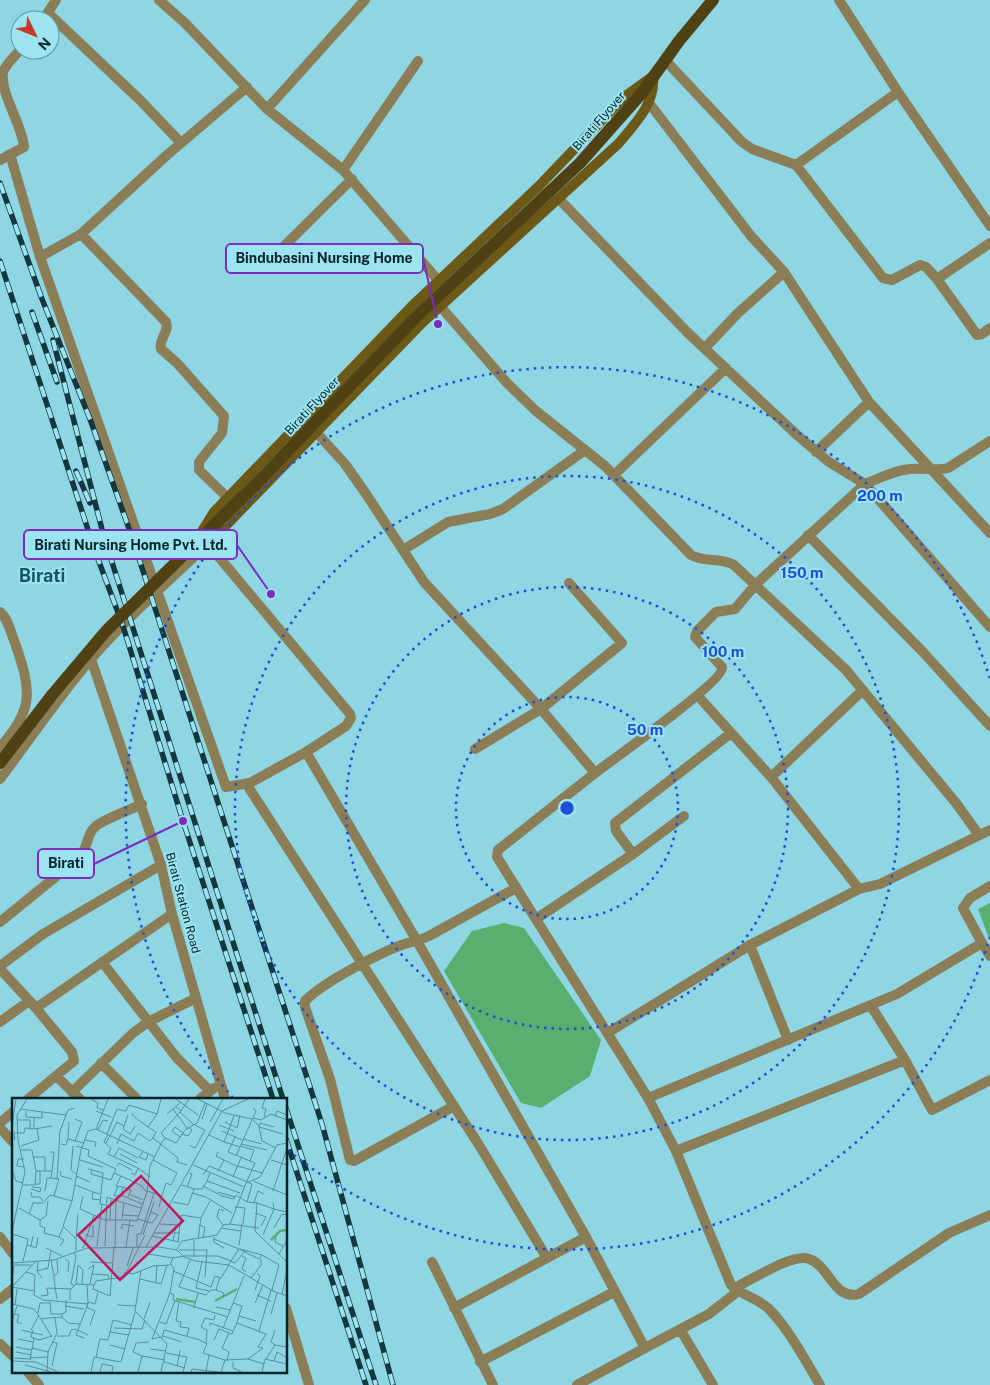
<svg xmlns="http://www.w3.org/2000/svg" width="990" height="1385" viewBox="0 0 990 1385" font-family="'Public Sans',sans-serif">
<rect width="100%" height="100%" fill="#8fd6e4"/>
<path fill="#57af70" d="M990,903V941L978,909Z
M504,923L524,928L601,1040L590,1076L541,1108L521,1103L444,971L472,931Z"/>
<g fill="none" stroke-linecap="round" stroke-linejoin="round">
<path stroke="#8b7e57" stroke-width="10" d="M159,0L185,23L267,109L343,170L443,286
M839,0L898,92L990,226
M48,13L141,101L181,143
M665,60L742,142L752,149L796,165
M898,92L796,165L883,278L892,280L920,265L926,267L937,279
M649,103L751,236L784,272L869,402L990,533
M267,109L365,0
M10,154L40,257L226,787L250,783
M343,170L418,61
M559,199L688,333L797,435L829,462L865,484L990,627
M81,234L166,322C170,332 158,339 161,349L177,363L224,416L222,433L199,462V470L228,498
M990,243L937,279L977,335L982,334L990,328
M40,257L81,234L167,155L247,87
M267,263L352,179
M440,306L507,383L536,411L605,466L691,555C705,563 721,557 734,565L846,670L956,803L979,835
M705,348L738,313L784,272
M816,452L869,402
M614,475L726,368
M808,535L922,651L990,726
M208,544L350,714L351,718L346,726L306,752L417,941L429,936L516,888
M403,550L448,522L490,514L503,509L585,450
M0,612C8,618 11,634 15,643C31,689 35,709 0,747
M698,696L771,777L859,889L880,884L990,830
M475,749L541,709L622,643L569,583
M306,752L250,783L249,788L479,1145L547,1258
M595,773C612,760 725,680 722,667L695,637L697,631L716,612L735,609L756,584L865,484C880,478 895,470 911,469C924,468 936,471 948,468L990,441
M771,777L863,690
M633,854L684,816
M536,919L633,854L616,831L615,823L731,733
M0,922L80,857C88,846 87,836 93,829C100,820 131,810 142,804
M982,943L990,956
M750,945L788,1040
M102,962L177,1058L210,1091
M0,966L43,934L161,865
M0,969L36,1008
M871,1006L905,1060L932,1110L990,1080
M0,1022L29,1001
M609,1032L750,945L859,889
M101,1063L137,1099
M56,1076L80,1099
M72,1092L133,1033L148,1022L196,998
M648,1098L897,994L982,943L963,908L970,898L990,886
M28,1099L74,1061L72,1052L36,1008L172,914
M200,1099L214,1088
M454,1106L354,1161L350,1160L330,1079L305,1007V1001C322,983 393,944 417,941L586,1237L645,1348L709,1314L737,1292
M0,1123L14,1111
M0,1128L14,1143
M676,1151L905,1060
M0,1237L14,1255
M432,1262L493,1385
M734,1288C750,1281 788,1256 805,1258C829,1261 832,1301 859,1294L949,1233L990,1215
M0,1299L14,1288
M454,1308L586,1237
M680,1329L713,1385
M0,1344L14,1357
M480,1362L614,1292
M27,1371L39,1385
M577,1385L645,1348"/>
<path stroke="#8b7e57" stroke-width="10" d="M43,20L56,0
M0,160L24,147C22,124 0,94 3,72C6,64 15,56 20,50
M317,433L345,464L364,491L424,582L541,709L595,773L498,850L497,857L648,1098L676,1151L731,1285C742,1296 759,1298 770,1310C790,1331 805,1360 820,1385
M91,659L161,865L172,914L225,1099
M0,779C30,739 58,698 90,660C126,619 168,581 208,544
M286,1308L309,1385"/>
<path stroke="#6d5917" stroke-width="10" d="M653,76C656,103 635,124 618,144L422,323L208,544L201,533L214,512L412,306L539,186L624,97Z"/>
<path stroke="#4f4114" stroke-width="12" d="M641,94L679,41L713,0"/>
<defs>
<path id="rail" d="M0,183L42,299L90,419L132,537L322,1124L393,1385
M0,261L95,551L123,626L183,821L273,1099
M32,312L57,382
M53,340L104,537L283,1099
M76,471L90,503
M286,1108L376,1385
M286,1139L366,1385"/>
</defs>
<use href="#rail" stroke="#14373d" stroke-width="5.5"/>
<use href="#rail" stroke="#9ce4f2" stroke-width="4" stroke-dasharray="11" stroke-linecap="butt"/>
<path stroke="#4f4114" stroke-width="12" d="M0,763L52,695L106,631L256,484L415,318L580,163L641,94"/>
</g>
<g fill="none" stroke="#1d4ed8" stroke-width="2.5" stroke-dasharray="2.5 5">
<circle cx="567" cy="808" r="111"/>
<circle cx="567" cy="808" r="221"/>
<circle cx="567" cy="808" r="332"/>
<path d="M990 937A442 442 0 0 1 289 1151M233 1098A442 442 0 1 1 990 679"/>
</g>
<g text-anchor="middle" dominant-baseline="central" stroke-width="4" stroke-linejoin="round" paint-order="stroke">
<g font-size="12" fill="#052429" stroke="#9ce4f2">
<text transform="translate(599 121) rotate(-49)">Birati Flyover</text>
<text transform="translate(312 406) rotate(-47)">Birati Flyover</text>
<text transform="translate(183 903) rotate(75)">Birati Station Road</text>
</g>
<g font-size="18" font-weight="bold" fill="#1b535d" stroke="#9ce4f2">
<text x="42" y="575">Birati</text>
</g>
</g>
<g transform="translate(12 1098)">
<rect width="275" height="275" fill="#8fd6e4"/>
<path fill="none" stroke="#57af70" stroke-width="2.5" d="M259,142L268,133L274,132M164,201L183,204M203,203L225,191"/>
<path fill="none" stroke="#588f99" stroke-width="1" d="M79,1L86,5L85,10L91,12M96,1L84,31L143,59M164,1L186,17M186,1L213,15L240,21L247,28L250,43L264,50M164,9L169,13L177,1M8,11L54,17M161,11L175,30M14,13V19L30,20V14M84,13L99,19M168,14L182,27M121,15L120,17L136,29L145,16L149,1M155,16L169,4M116,17L111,31L118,36L123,28M263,18L265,13L275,17M252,19L254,11L250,10L253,1M22,20V31L40,28M241,20L249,22L259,16L275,22M63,21L70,24L63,43M190,21L195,6M6,22H18V30M198,24L211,1M213,24L225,30L228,17M207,27L222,33M0,28L4,1M247,28L248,25L262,29M136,29L144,34L141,40L166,60L165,64L175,67M247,29L271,36M86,32L91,22L96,23M210,33L230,42M95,36L105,11L114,13L117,7L145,16M96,36L92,44L99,50L96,56L126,70M170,36L176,38L180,32L176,29M197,37L212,44L222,18M168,39L160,33L163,29L171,35M223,39L216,54L243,65L235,83M153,40L149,35L169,13M56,41L57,24M231,41L250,46M3,42L2,35H12L13,30L22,31M73,42L84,44L83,49M212,44L228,49M94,45L105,24L112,28M49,46L54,47L56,41L72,45M105,46L109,36L122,43L126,35L138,43L141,40M229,46L255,52M177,47L183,50L193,32L183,27M9,48L27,42L25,31M61,48L59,72L64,76M64,48L77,52L76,58L104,71L102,75L109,78L104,88L111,89L109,97M228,48L242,52L238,63M9,52H20L24,73H40L39,80L47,81L42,98L60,103L51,128L64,141V153M38,54H42L40,73M131,54L127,59L134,62L136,56M206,54L204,58L212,62L206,73M108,56L125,65M224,58L244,13L241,10M21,59H33V73M102,59L107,50L126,60M12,61H6L5,68L13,69M68,62L91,69M141,62L165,75L159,87L154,85L150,98M212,62L226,69M259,62L275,67M181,67L232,89M105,68L107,65L120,72M226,68L250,75M76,71L80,72L79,76L99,82L102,75M0,72L4,83L11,85M80,72L91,75L88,106L94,107M48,73L49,78L60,81M119,75L123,77L126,70L138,79M198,75L195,83L228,95M191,77L197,68L240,86L235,104M64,78L78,84M109,78L130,88L134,94M221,79L229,60M45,81L48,33L56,12L63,10M241,83L275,97M23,86H28V73M11,87H23L24,73M63,87L81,94M106,88L102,98L109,97L130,106M191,88L210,98L222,101L224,97L235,104L245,105L243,133L275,164M111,89L119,92L116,99M175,89L180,76L177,75M19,91L28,94L29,90L20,89M182,91H190L195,83M33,93L35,80H39M135,93L142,95L133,123L140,125L146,117L139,114M261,93L275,50M19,94L20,99H28L31,103M206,94L223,99M142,95L150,98L147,109M180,95L194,99L220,115M88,96L81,94L80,101L89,102M117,96L131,102M71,98L68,111L93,122H118M60,103L69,52L76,33L84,31M161,104L176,107L182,91L170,87M242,104L246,93L252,96M112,105L129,110M245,105L262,111L261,105M223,109L233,110L231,126M7,110L28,122V128L33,130L32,135L47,139M243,115L254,119L249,128M17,116L21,105H31L38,97L42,98M110,117L127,118M189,120L198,103M28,122L34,118L36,103M98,122L99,100M147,126L169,127M218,126L247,130M187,127L193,129L191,140M211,127L205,119L207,111L212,113M209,130L229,133M262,130L270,116L275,117M110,131V126L122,128M0,133L13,74L6,42L5,17L15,1M142,135H168M0,136L16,141L15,147L19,148M74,137L81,139V127M131,137L142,104M251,137L262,111L275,114M21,138L19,148L24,150L26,139M140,138L167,144M264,138L263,144L271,148M202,139V144L212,150M64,141L66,116M202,141L227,151L219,163L223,165L233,153M182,142V159M161,143L164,127M166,144L169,117L189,120L186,141M227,147L230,126M48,148L52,142L47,139L51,129M85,148L90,106M93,148L95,99L112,105L110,120M103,149L104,102M114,149L118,122L125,123L135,94L138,68L149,46L153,40L164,45L173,32L185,25L193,5M125,149V136H129L133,123L126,121M134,149L210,13L236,1M34,150L50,158M71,150L82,117M141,150L136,156L161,160M165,151L170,143L205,137L211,127L218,126L234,85L248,79L265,47L275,45M227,151L247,161L250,157L267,167L260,192M228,151L250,157M167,152H195L193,179M62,154L64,159L59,186L62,187M267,156L275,142M230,158L234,160L230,171L234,174M53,161L57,164L56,174M39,162L42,178M45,162L46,175L42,178V182L45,201M178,162L167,189L194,197L199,192H204M11,163L15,147M26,163L25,173L30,180M78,164L101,165M190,164L184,190L197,193M0,165L42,162L75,150L147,149L165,152L172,159L184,163L217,167L261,193L275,198M115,168L121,150M76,171L82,167L78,186M25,173L36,170L39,152M129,173L123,213L155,246L149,274M161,173L199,189L203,178L209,180L217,167M14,174L23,177L22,197L31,202L76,206M114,175L133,137M1,176L2,167H20M79,176L96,177L97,181M208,179L204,192L212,195L211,199M239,180L249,167V161M128,181L149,186L155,167M144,185L145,167M64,186L66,167L71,172L70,186M82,187L81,191L98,198L102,149M0,189L24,163M0,189L23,193M243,192L248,178L245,175M158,195L162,197L161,202L216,219M270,196L275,173M245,197L259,203M29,198L36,197L35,190L59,191M58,202V192L64,186L82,187L84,183L111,179L113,174L121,176L141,168L158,167L161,160L172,158H206L219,163L216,167M76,204L83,206L86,194M167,204L164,223L169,224L168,229L177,230L175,238M38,205L39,216H50M221,205L230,208L227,218M243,205L251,187M0,206L22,211L29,221L36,220L50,219V216L54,214V202M3,207L5,191M105,207L124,208M53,208L72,211M74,209L83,213L78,227M204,209L219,212M182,210L186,195M26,215L28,205H39M2,216L7,217L5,224L10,226M259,216L265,195M50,219L56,225L68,226M29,221L40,239M132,221L138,204M0,223L5,208M148,224L154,226L163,203M225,225L227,218L244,223M198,228V225L221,233M102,230L130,231L133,222M211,230L232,178M9,232L31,237M19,232L27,217M21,232L19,239L27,242L40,238M247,233L259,192M98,234L101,222L120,227M45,238H57L59,232L63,231L76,237M151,238L170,244M149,239L140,241L158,195L162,171L159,166M72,240L64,237L76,206L75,186M150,240L152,232L188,242L195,246L191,255L213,262M6,241L21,244M202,242L207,231L220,236L225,225L254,236L246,249L251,250L236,261M194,245L195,232L189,229L193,220L202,222L203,217M98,247L113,251M263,247L259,244L263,232M4,249L20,252M20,250L36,254M138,251L154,253M4,254L19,257M154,255L175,259L171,274M130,258L121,254L124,245L137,244M84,259L88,241L96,242L98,234L117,237M2,260L19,261M18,260L35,259M254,261L263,247L275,249M18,262L22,240M0,263L24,264L46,274M215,263L217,254L210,250L217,235M262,263L265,254L275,260M152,264L173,270M221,264V270L230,274M13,267L39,274M40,268L45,245L40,244M165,268L168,252M35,274L36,254L45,235L43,220M79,274L82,259L109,264L123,214M88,274L90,266L101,268L100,274M126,274L130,258L153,262M179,274L180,271L207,274M194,274L197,257M209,274L213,262L236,261L252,266M250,274L253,261L275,266"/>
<path fill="#c2185b" fill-opacity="0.15" stroke="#c2185b" stroke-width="2.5" d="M129,78L171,123L108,182L66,137Z"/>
<rect width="275" height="275" fill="none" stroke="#052429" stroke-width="2.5"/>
</g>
<circle cx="567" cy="808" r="8" fill="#1d4ed8" stroke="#9ce4f2" stroke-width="2.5"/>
<g font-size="15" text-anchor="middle" font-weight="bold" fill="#1d4ed8" stroke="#9ce4f2" stroke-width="4" stroke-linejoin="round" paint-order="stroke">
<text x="880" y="501">200 m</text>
<text x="802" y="578">150 m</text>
<text x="723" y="657">100 m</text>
<text x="645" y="735">50 m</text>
</g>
<path fill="none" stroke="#7b2cbf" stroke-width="2" d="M438 324L423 258M271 594L237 545M183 821L94 864"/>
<g fill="#7b2cbf" stroke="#9ce4f2" stroke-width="2">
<circle cx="438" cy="324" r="5"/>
<circle cx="271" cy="594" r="5"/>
<circle cx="183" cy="821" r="5"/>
</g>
<g fill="#9ce4f2" stroke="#7b2cbf" stroke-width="2">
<rect x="226" y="244" width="197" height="29" rx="5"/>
<rect x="24" y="530" width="213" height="29" rx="5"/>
<rect x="38" y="849" width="56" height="29" rx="5"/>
</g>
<g font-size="14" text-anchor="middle" font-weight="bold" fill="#052429">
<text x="324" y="263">Bindubasini Nursing Home</text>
<text x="131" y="550">Birati Nursing Home Pvt. Ltd.</text>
<text x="66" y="868">Birati</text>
</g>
<g transform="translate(35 35) rotate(133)"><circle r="24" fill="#9ce4f2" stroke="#6097a2"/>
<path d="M0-4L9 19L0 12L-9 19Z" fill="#c53925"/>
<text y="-8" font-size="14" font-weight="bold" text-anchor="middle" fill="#052429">N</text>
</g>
</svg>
